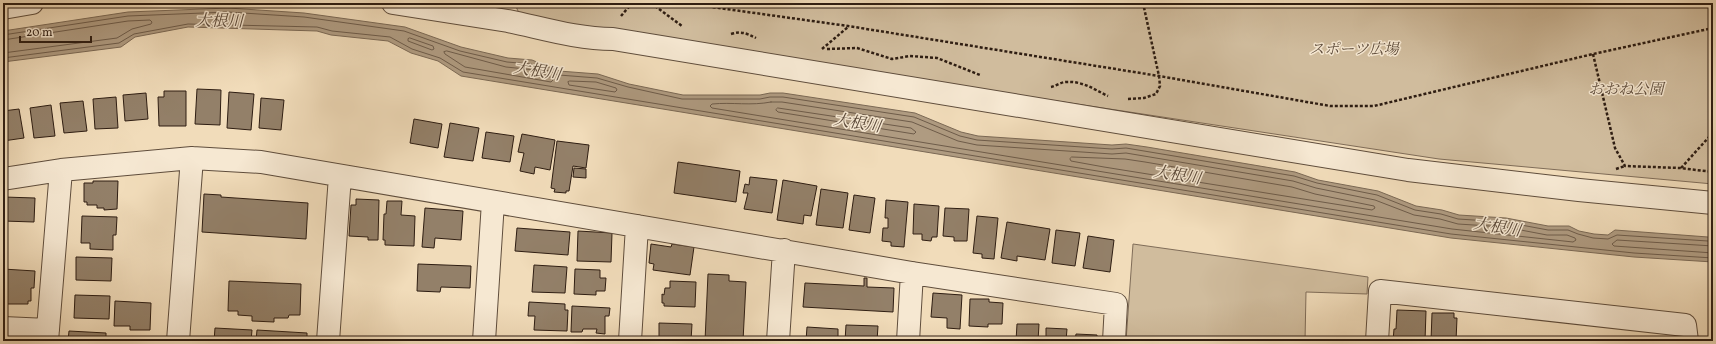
<svg xmlns="http://www.w3.org/2000/svg" width="1716" height="344" viewBox="0 0 1716 344" font-family="Vollkorn,'Noto Serif JP',serif">
<rect width="100%" height="100%" fill="#f1dcba"/>
<filter id="stains"><feTurbulence type="fractalNoise" baseFrequency=".005" numOctaves="4"/><feColorMatrix values="0 0 0 0 .2 0 0 0 0 .09 0 0 0 0 .02 0 0 0 .5 -.17"/></filter>
<radialGradient id="worn" r=".72"><stop offset=".6" stop-color="#630" stop-opacity="0"/><stop offset="1" stop-color="#630" stop-opacity=".3"/></radialGradient>
<path fill="#d0bc9d" stroke="#7f6c58" d="M516,3H1713V184L1439,159L523,20L517,9Z
M1133,244L1368,277L1367,294L1306,292L1305,341H1126Z"/>
<path fill="#af9b81" stroke="#7b6955" d="M228,8L304,13L405,27L461,47L508,58L532,60L559,71L598,74L629,84L683,95H760L770,93H783L915,113L961,132L978,136L1112,145L1126,144L1147,147L1295,172L1318,180L1378,191L1416,206L1442,210L1459,215L1506,218L1548,226H1569L1579,231L1594,234L1608,235L1615,230L1708,237L1713,236V262L1634,257L1451,238L461,76L438,61L411,53L388,41L331,35L317,31L188,27L135,37L121,47L3,62V31L128,12Z"/>
<g fill="none" stroke-linecap="round" stroke-linejoin="round">
<path stroke="#6e5c4a" stroke-width="1" d="M3,35L128,16L228,12L304,17L404,31L460,51L507,62L531,64L559,75L597,78L628,87L682,99H760L770,97H783L914,117L960,136L977,140L1112,149L1126,148L1294,176L1317,183L1377,195L1415,210L1441,214L1458,219L1505,222L1548,230H1568L1578,234L1593,238L1608,239L1617,235L1708,241L1713,240
M410,38L433,46L434,49L432,50L408,41V39Z
M3,40L128,21L150,20L152,22L151,24L132,29L117,38L3,53
M447,51L506,67L535,70L552,78L553,80L551,82L465,67L445,54L444,52Z
M3,58L119,43L134,34L188,24L317,27L332,31L390,37L412,49L440,58L463,72L1451,234L1634,253L1713,258
M570,81L596,82L616,88L617,90L615,92L569,85L568,82Z
M771,102H782L912,122L958,141L977,145L1112,154L1126,153L1293,181L1316,188L1375,200L1414,215L1440,219L1458,224L1505,227L1547,235H1567L1575,238L1576,240L1573,242L1452,229L712,108L710,106L712,104C732,102 751,106 771,102Z
M778,108L911,128L916,132L914,134L778,112L776,110Z
M1072,157L1125,159L1145,162L1292,187L1315,194L1374,206L1375,208L1372,210L1104,167L1071,161L1070,159Z
M1713,246L1617,240L1612,244L1614,246L1713,253"/>
</g>
<path fill="#938069" stroke="#2e1d12" d="M197,89L221,90L220,125L195,124Z
M164,91H186V126H159L158,97H164Z
M229,92L254,94L251,130L227,128Z
M146,93L148,119L125,121L123,95Z
M116,97L118,128L95,129L93,99Z
M261,98L284,100L281,130L259,128Z
M83,101L87,131L64,133L60,103Z
M51,105L55,136L34,138L30,108Z
M19,109L24,138L3,141V111Z
M414,119L442,124L438,148L410,143Z
M450,123L479,128L473,161L444,157Z
M486,132L514,136L510,162L482,158Z
M522,134L555,140L550,170L535,167L534,174L520,171L524,153L518,152Z
M557,141L589,145L586,168L573,166L569,191H566V193L554,192L555,189L551,188Z
M678,162L740,171L736,202L674,193Z
M574,168L586,169V178L573,177Z
M750,177L777,180L772,213L744,209L748,193H743L745,184L749,185Z
M783,180L817,186L811,216L804,215L803,224L777,220Z
M93,181H118L117,209L104,210V208H97V205H87V202H84V183H93Z
M821,189L848,193L843,228L816,225Z
M3,194L4,197L35,198L34,222L3,221Z
M204,194L221,195V197L308,203L306,239L202,232Z
M854,195L875,198L870,233L849,230Z
M356,199L379,200L378,240H368V237L349,236L351,205H356Z
M886,200L908,202L904,247L891,246V242L882,241L883,228H888V218H885Z
M387,201H402L401,215L415,216L414,246L385,245V240H383L384,214H386Z
M914,204L939,206L937,237H932L931,241L922,240V234H913Z
M425,208L463,211L461,240L435,238L434,248L422,247Z
M945,208L969,209L967,241H954V237L943,236Z
M82,216L117,217L116,235H113V250L90,249V243H81Z
M977,216L998,218L994,259L982,258V254L973,253Z
M1007,222L1050,229L1045,260L1017,256V261L1001,258Z
M517,228L570,232L568,255L515,251Z
M1056,230L1080,233L1075,266L1052,263Z
M578,231L612,233L611,262L577,261Z
M1088,236L1114,240L1110,272L1083,268Z
M651,244L671,247L672,244L694,247L690,275L653,270L654,264L649,263Z
M76,257L112,258L111,281L76,280Z
M418,264L471,266L470,288L441,287L440,292L417,291Z
M534,265L567,267L565,293L532,292Z
M3,269L35,271L34,288H31V301H28V304H4L3,306Z
M575,269L600,270V278H606L605,291H596V295L574,294Z
M708,274L729,275V281L746,282L743,341H705Z
M864,278H867V287L894,288L893,312L803,307L805,283L864,286Z
M229,281L301,284L300,315H289L288,318H274V322L252,321V316L238,315V311H228Z
M670,281L696,282L695,307L664,306V303H662V294L664,295L665,288H670Z
M933,293L962,295L960,329L947,328V318L931,317Z
M75,295L110,296L109,319L74,318Z
M970,299H989V302L1003,303L1002,324H988V327L969,326Z
M115,301L151,303L150,330H130V326H114Z
M529,302L565,304V310H568L567,331L534,330L535,316H528Z
M572,306L610,308L609,316H605V334L596,333L597,329H583L582,332H571Z
M1397,310L1426,311L1425,341H1393L1394,329H1396Z
M1432,313H1454V318H1457L1456,341H1431Z
M1710,319H1713V338L1712,334H1709Z
M659,323L692,324L691,341H659Z
M1017,324H1039L1038,341H1016Z
M846,325L878,326L877,341H845Z
M807,327L838,329V341H806Z
M215,328L252,330L251,341H214Z
M1046,328L1067,329L1066,341H1046Z
M257,330L307,333V341H256Z
M69,331L106,333V341H68Z
M1076,334L1097,335V341H1075Z
M516,339L558,341H516Z"/>
<g fill="none" stroke-linecap="round" stroke-linejoin="round">
<defs>
<path id="minor" d="M393,3C431,9 469,15 508,21C542,28 577,39 613,39L1408,170L1579,190L1713,203
M3,8L32,3
M3,179L61,170L192,158L261,162L912,273L1116,304L1114,341
M3,328L48,330
M47,341L61,170
M178,341L192,158
M328,341L340,176
M484,341L493,202
M630,341L637,226
M778,341L784,250
M908,341L912,273
M1377,341L1380,291L1685,325L1687,341"/>
</defs>
<use href="#minor" stroke="#5f4d3c" stroke-width="24"/>
<path stroke="#2e1d12" stroke-width="2.5" stroke-dasharray="3 2" stroke-linecap="butt" d="M651,3L682,26
M683,3L848,26L1159,76L1330,106H1374L1593,54L1713,28
M621,16L632,3
M731,34C741,31 746,33 756,38
M822,49L848,27
M827,49L857,48L892,59L910,56L937,58L980,75
M1593,54L1615,148L1625,166L1680,168L1713,172
M1051,87C1056,86 1061,82 1066,82C1083,81 1093,89 1108,96
M1128,99L1144,98L1156,94L1160,86L1159,76L1143,3
M1681,168L1709,137
M1616,169L1625,166"/>
<use href="#minor" stroke="#f6e8d2" stroke-width="22"/>
</g>
<g text-anchor="middle" dominant-baseline="central" stroke-width="3" stroke-linejoin="round" paint-order="stroke">
<g font-size="15" font-style="italic" fill="#5f4d3c" stroke="#f6e8d2">
<text x="1354" y="50">スポーツ広場</text>
<text x="1626" y="90">おおね公園</text>
</g>
<g font-size="16" font-style="italic" fill="#5b4939" stroke="#f6e8d2">
<text transform="translate(219 22) rotate(1)">大根川</text>
<text transform="translate(537 72) rotate(9)">大根川</text>
<text transform="translate(857 124) rotate(9)">大根川</text>
<text transform="translate(1177 176) rotate(9)">大根川</text>
<text transform="translate(1497 228) rotate(9)">大根川</text>
</g>
</g>
<rect width="1716" height="344" fill="none" stroke="#f1dcba" stroke-width="16"/>
<rect x="4" y="4" width="1708" height="336" fill="none" stroke="#2e1d12" stroke-width="2"/>
<rect x="8" y="8" width="1700" height="328" fill="none" stroke="#2e1d12"/>
<path d="M20 36v6h71v-6" fill="none" stroke="#2e1d12" stroke-width="2"/>
<text x="26" y="36" font-size="12" fill="#2e1d12" stroke="#f6e8d2" stroke-width="3" paint-order="stroke">20 m</text>
<rect width="100%" height="100%" filter="url(#stains)"/>
<rect width="100%" height="100%" fill="url(#worn)"/>
</svg>
